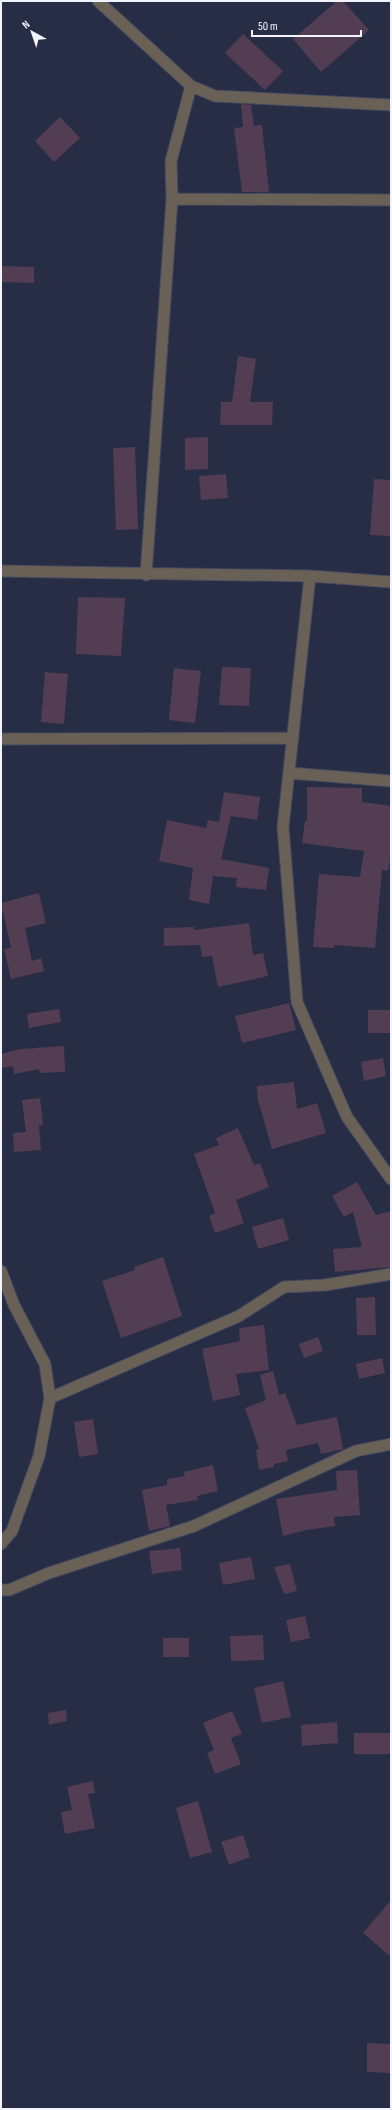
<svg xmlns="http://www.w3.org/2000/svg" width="392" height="2110" viewBox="0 0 392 2110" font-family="'Sofia Sans Condensed',sans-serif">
<rect width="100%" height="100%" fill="#282d46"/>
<path fill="#533d53" d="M337,1H343L369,30L321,72L293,39Z
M243,34L283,71L265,90L225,53Z
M241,104L251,105L254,126L262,125L269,192H242L234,128L243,127Z
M60,117L80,138L54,162L35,141Z
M1,266L34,267V283L1,282Z
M238,356L256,359L250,402H273L272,425H220L221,402H232Z
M208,437V469L185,470V438Z
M135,447L138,529L116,530L113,448Z
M226,474L228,498L201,500L199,476Z
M374,479L391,480V536L370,535Z
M78,597L125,598L121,656L76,654Z
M222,667L251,668L249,706L219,705Z
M174,668L201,671L195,723L169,720Z
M45,672L68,674L64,724L41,722Z
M307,787L362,788V802L391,806V852L388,871L382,870L375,948L334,945V948L313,947L319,874L360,877L364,851L302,843L305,821H307Z
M224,792L260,797L257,820L231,816L221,859L269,868L266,890L236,887L237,878L213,876L209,904L189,900L193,868L159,861L167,820L206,828L208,820L219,822Z
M39,893L46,923L25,928L32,961L41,958L44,971L11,979L4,949L11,948L1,903Z
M249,923L253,955L263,953L268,976L218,987L212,956L202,957L200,945L164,946V928L194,927V930Z
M289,1003L296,1030L242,1043L235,1016Z
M59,1009L61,1022L29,1028L27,1014Z
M368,1010H391V1033H368Z
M64,1046L65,1072L40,1073L39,1069L14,1074L13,1066L1,1068V1054L21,1049Z
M383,1058L386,1076L364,1081L361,1062Z
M294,1082L297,1109L317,1103L326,1133L272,1149L258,1100L257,1086Z
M40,1098L43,1125H39L41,1150L14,1152L13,1133L26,1132L22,1100Z
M238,1128L254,1165L260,1163L269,1187L236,1200L244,1223L215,1233L209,1216L215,1213L194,1154L219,1145L216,1138Z
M357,1182L376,1215L391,1211V1267L335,1272L333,1249L362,1247L353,1212L344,1217L332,1196Z
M283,1218L289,1240L258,1249L252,1227Z
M163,1257L182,1316L121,1338L102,1281L135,1270L134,1267Z
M375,1297L376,1335H357L356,1298Z
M264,1325L269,1370L236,1374L240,1395L213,1401L202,1349L240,1341L239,1328Z
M318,1337L323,1351L304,1358L299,1344Z
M382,1358L385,1373L359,1379L356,1364Z
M273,1371L279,1395L285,1393L297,1425L337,1417L343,1449L321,1454L318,1443L286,1450L288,1461L274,1464V1467L259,1470L256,1450L259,1449L245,1408L266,1400L260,1375Z
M93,1419L98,1454L79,1457L74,1422Z
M213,1465L218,1491L197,1496L198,1500L166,1505L170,1526L149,1531L142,1490L167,1485V1479L185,1476L184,1472Z
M357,1470L360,1515L334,1517L335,1526L306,1530L283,1536L276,1499L337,1490L336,1471Z
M180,1548L182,1570L152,1574L149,1551Z
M251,1557L255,1579L223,1585L219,1563Z
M290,1564L297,1591L284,1594L274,1567Z
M305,1616L310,1638L291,1642L286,1620Z
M263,1635L264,1660L231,1661L230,1636Z
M163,1638H189V1657H163Z
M283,1681L291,1717L262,1723L254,1688Z
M66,1710L67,1721L49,1725L48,1713Z
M232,1711L242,1734L231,1738L241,1764L215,1774L207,1753L214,1750L203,1723Z
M337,1722L338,1743L302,1746L301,1725Z
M354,1733H391V1754H354Z
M93,1781L95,1793L88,1794L95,1828L65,1834L61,1812L72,1810L67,1787Z
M198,1801L212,1852L190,1858L176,1808Z
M243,1835L250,1857L229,1865L221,1842Z
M391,1900V1957L363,1933Z
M367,2043L391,2044L390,2073L367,2072Z"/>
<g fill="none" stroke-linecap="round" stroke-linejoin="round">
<defs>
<path id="minor" d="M98,1L191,86L215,96L391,105
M172,199L391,200
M1,571L310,576L391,582
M146,575L172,199L171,161L191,86
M310,576L283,827L297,1002L347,1117L391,1179
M1,739L293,738
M289,773L391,781
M1,1271L14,1305L45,1364L50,1398L39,1456L12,1531L1,1544
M50,1398L239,1316L284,1287L325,1285L391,1274
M1,1590H9L49,1573L194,1526L356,1451L391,1444"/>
</defs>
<use href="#minor" stroke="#444960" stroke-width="13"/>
<use href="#minor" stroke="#6a6156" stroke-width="11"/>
</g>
<rect width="392" height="2110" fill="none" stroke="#f1f4fe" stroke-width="4"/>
<g transform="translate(32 32) rotate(320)" stroke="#282d46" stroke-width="3" paint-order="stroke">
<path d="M0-3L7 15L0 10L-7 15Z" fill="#f1f4fe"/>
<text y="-6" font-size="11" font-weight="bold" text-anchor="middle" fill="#f1f4fe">N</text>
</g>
<path d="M252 30v6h109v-6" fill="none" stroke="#f1f4fe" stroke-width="2"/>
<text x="258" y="30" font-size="12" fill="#f1f4fe" stroke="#282d46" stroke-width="3" paint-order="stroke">50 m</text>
</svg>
